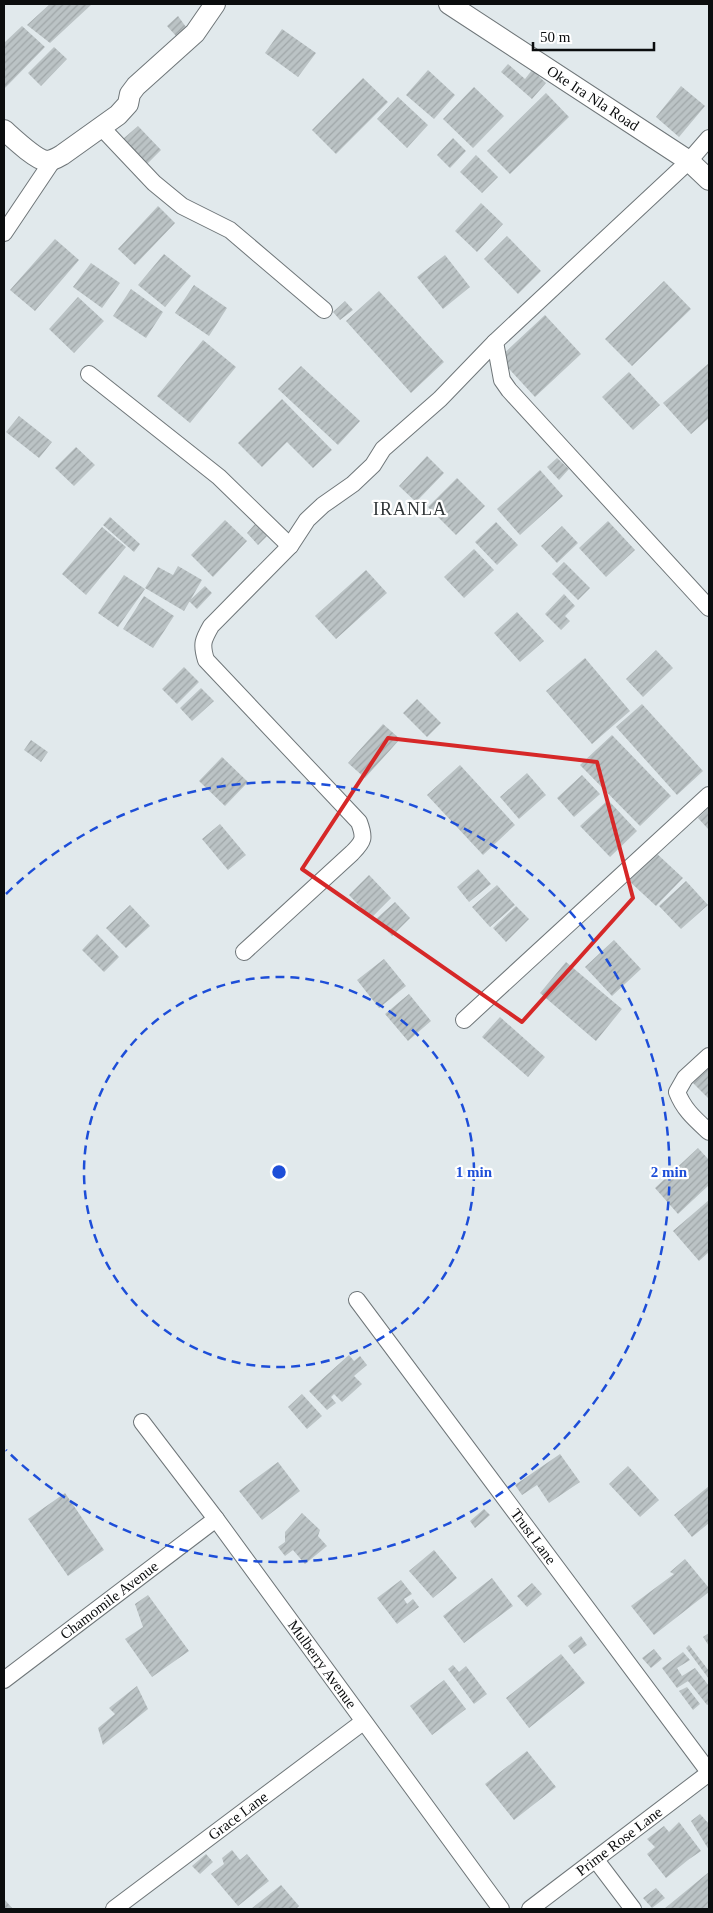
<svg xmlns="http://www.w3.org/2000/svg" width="713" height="1913" viewBox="0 0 713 1913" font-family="Georgia,serif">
<defs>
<pattern id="building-hatch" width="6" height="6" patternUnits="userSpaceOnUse" patternTransform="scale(1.25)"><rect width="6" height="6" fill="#bbc3c5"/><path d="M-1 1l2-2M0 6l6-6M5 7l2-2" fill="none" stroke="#9fa6a8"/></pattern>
</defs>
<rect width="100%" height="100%" fill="#e1e9ec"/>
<path fill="url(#building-hatch)" d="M50,4H92L50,43L27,25Z
M178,16L186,27L176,36L167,26Z
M22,26L45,47L4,89V43Z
M282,29L316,53L298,77L265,53Z
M54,47L67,59L41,86L28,73Z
M508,64L525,79L532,70L546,83L532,99L501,72Z
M428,70L455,95L434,119L406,95Z
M363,78L388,102L336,154L312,130Z
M681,86L705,106L679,137L656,117Z
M474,87L504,116L473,148L443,119Z
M546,93L569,117L510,174L487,151Z
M398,97L428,125L407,148L377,119Z
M138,126L161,150L147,164L123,139Z
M453,138L466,151L450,168L437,155Z
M476,155L498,177L482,193L460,172Z
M481,203L503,224L477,252L455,231Z
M158,206L175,223L135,265L118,249Z
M507,236L541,271L518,294L484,259Z
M55,239L79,260L35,311L10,290Z
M164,254L191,276L165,307L138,285Z
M445,255L470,287L443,309L417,277Z
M91,263L120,283L102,308L73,287Z
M664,281L691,309L632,366L605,339Z
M194,285L227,308L209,336L175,313Z
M131,289L163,312L146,338L113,316Z
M379,291L444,362L411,393L346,321Z
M78,297L104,321L74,353L49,329Z
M345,301L353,310L340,320L333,312Z
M545,315L581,354L535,397L499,358Z
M203,340L236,367L190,423L157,396Z
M709,363V418L691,434L663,403Z
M301,366L360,421L338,445L278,389Z
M629,372L660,405L633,430L602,397Z
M282,399L332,450L313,468L287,442L262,467L238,443Z
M19,416L52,442L39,458L6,432Z
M76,447L95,465L74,486L55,468Z
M427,456L444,473L416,502L399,486Z
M557,458L569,469L559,480L547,467Z
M540,470L563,496L520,535L497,509Z
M457,478L485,506L456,535L428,507Z
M110,517L140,544L134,552L103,525Z
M225,520L247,541L213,577L191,555Z
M608,521L635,550L606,577L579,548Z
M496,522L518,545L497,565L475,542Z
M255,524L267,536L258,545L247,533Z
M562,526L578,543L557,563L541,546Z
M102,527L126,547L86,595L62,574Z
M474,549L494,570L464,598L444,577Z
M564,562L590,588L578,600L552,574Z
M178,566L202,580L184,611L145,588L158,567L173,575Z
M366,570L387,593L336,639L315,616Z
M124,575L145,589L118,627L98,613Z
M205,586L212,593L197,609L189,601Z
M564,594L575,606L565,616L570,621L561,630L545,614Z
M144,596L174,616L153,648L123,629Z
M517,612L544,641L520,662L494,633Z
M656,650L673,668L643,697L626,679Z
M585,658L630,711L592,744L546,691Z
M184,667L199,682L177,704L162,689Z
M201,688L214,701L192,721L180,708Z
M417,699L441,723L427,737L403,713Z
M642,704L703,771L677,795L616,727Z
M383,724L400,739L365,778L348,763Z
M612,735L671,796L640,826L580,765Z
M31,740L48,752L41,762L24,750Z
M222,757L248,782L225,806L199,781Z
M460,765L515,825L483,855L427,795Z
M527,773L546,795L519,819L500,797Z
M582,775L600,794L574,817L557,798Z
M608,800L637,831L610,857L580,826Z
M709,807V830L698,818Z
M220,824L246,855L228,870L202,839Z
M655,852L683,878L656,906L628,880Z
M478,869L491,884L469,902L457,887Z
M369,875L391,898L371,918L349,895Z
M686,881L708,905L681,929L659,906Z
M497,885L515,905L490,927L472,907Z
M395,902L410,918L392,936L376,919Z
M130,905L150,926L126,948L106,928Z
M516,906L529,919L506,942L493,928Z
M97,934L119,957L104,972L82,950Z
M614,940L641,969L612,996L585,967Z
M384,959L406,986L379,1008L357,980Z
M566,962L622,1009L596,1041L540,993Z
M409,994L431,1021L408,1041L385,1014Z
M500,1017L545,1057L528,1077L482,1037Z
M709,1068V1099L693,1083Z
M698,1148L709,1160V1185L678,1214L655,1188Z
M709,1200V1252L699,1261L673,1231Z
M349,1355L354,1361L360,1356L367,1365L354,1376L362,1384L342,1402L334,1394L331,1397L336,1403L327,1410L309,1391Z
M302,1394L322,1416L307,1429L288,1407Z
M560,1454L580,1482L549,1503L537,1485L522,1495L515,1485Z
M278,1462L300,1491L262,1520L239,1491Z
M628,1466L659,1500L640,1517L609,1484Z
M709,1486V1523L692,1537L674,1515Z
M65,1493L104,1550L68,1576L28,1519Z
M484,1509L490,1515L475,1528L470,1521Z
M302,1513L320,1530L318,1536L327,1546L305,1564L293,1550L285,1556L278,1547L285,1542V1532Z
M434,1550L457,1578L433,1598L409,1571Z
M685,1559L709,1588V1592L654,1635L631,1606L674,1574L670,1572Z
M492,1578L513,1606L464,1643L443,1616Z
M401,1580L412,1594L404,1599L407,1604L413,1599L419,1607L397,1624L377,1598Z
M532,1583L542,1594L527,1607L517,1596Z
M148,1595L189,1651L152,1677L125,1639L143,1627L135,1604Z
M709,1633V1646L703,1637Z
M581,1636L587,1645L574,1654L568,1646Z
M689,1645L709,1671V1679L686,1648Z
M654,1649L662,1659L651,1668L642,1658Z
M683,1652L690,1660L677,1668L682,1676L695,1668L709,1686V1704L707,1705L688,1681L677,1688L662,1668Z
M561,1654L585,1683L529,1728L506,1698Z
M453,1665L459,1672L466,1666L487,1694L474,1704L448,1669Z
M444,1680L466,1709L432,1735L410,1706Z
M137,1686L148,1709L103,1745L98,1728L115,1714L109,1708Z
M687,1687L700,1704L693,1710L679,1691Z
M527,1751L556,1787L514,1820L485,1784Z
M700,1814L709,1824V1850L691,1821Z
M679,1822L701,1851L688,1860L666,1878L647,1854L655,1847L647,1839L664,1826L669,1832Z
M232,1850L240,1860L247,1854L269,1881L238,1906L211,1874L224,1864L222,1858Z
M206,1854L213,1862L200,1874L192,1866Z
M709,1872V1909H664Z
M281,1885L299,1906L296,1909H251Z
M656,1888L665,1898L652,1908L643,1898Z
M4,1899L13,1909H4Z"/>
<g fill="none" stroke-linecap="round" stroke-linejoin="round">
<defs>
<g id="minor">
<path d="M101,127L154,183L182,206L230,230L324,310"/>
<path d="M4,233L53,160"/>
<path d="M495,342L502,380L509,390L709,608"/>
<path d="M89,374L219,477L290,546"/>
<path d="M244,952L352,853C364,841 365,838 359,822L206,660C201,644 203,640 211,626L290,546L307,520L323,505L353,484L373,465L383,449L440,399L495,342L689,161L709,138"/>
<path d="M464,1020L709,795"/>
<path d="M709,1056L685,1078L677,1092C684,1110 695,1119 709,1132"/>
<path id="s1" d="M357,1300L709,1772"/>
<path id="s2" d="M142,1422L216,1519L501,1909"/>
<path id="s3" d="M4,1680L216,1519"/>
<path d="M596,1860L633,1909"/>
<path id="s4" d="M114,1909L363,1722"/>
<path id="s5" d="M530,1909L709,1773"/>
</g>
<g id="tertiary">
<path id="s6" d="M449,4L689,161L709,180"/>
<path d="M4,130C13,138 35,159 46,161C52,161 57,158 62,155L118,115L128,104L130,94L136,86L195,33L215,4"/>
</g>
</defs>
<use href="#minor" stroke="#6f7679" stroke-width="18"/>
<use href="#tertiary" stroke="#6f7679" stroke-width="22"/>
<use href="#minor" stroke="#fff" stroke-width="16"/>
<use href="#tertiary" stroke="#fff" stroke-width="20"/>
</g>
<path fill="none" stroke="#d62828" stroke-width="4" stroke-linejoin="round" d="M388,738L597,762L633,898L522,1022L302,869Z"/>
<g fill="none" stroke="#1d4ed8" stroke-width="2.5" stroke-dasharray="9 6">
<circle cx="279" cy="1172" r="195"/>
<path d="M6 894A390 390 0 1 1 6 1450"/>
</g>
<g text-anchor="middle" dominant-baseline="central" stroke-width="4.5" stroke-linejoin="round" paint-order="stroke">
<g font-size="15" fill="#0b0d0e" stroke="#fff">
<text stroke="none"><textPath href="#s6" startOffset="172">Oke Ira Nla Road</textPath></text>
<text stroke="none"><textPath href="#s1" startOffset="295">Trust Lane</textPath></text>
<text stroke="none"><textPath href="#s3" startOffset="132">Chamomile Avenue</textPath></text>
<text stroke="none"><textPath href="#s2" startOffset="302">Mulberry Avenue</textPath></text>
<text stroke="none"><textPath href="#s4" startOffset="155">Grace Lane</textPath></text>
<text stroke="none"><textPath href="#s5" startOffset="112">Prime Rose Lane</textPath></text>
</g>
<g font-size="18" letter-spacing="1" fill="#303638" stroke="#fff">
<text x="410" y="509">IRANLA</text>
</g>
</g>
<circle cx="279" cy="1172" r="8" fill="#1d4ed8" stroke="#fff" stroke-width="2.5"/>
<g font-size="15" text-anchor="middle" font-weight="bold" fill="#1d4ed8" stroke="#fff" stroke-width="4.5" stroke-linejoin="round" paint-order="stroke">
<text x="474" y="1177">1 min</text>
<text x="669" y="1177">2 min</text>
</g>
<rect width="713" height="1913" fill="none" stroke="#0b0d0e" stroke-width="10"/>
<path d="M533 42v8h121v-8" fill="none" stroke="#0b0d0e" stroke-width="2.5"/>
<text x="540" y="42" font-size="15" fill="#0b0d0e" stroke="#ffffff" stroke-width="4" paint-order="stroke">50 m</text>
</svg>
